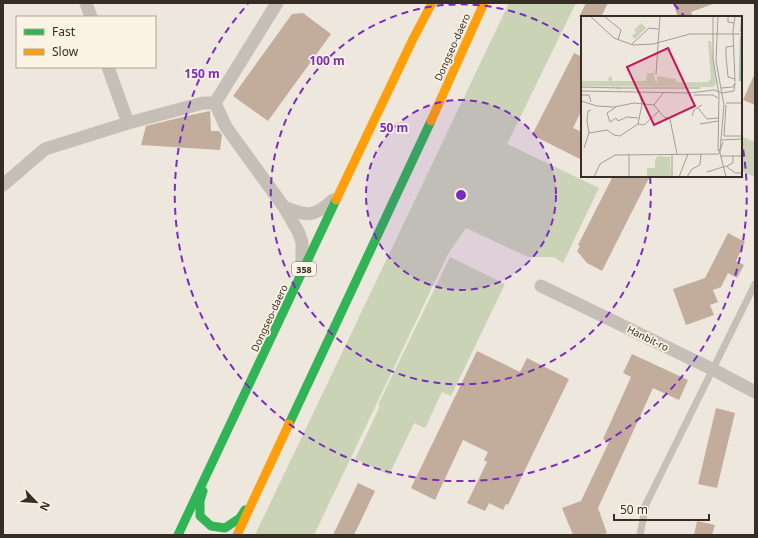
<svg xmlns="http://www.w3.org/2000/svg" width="758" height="538" viewBox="0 0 758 538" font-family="'Noto Sans',sans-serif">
<rect width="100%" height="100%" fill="#ede7dd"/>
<path fill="#cad3b6" d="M509,3H576L507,144L599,188L563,263L554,257H528L466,228L448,254L314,535H255Z
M741,136L755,142V177L741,171Z
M450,257L505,284L451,396L442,392L425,428L414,423L389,475L355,459L380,406L378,405Z"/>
<path fill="#c2ad9d" d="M586,3H608L601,17H579Z
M673,3H712L713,4L691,12L693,17H678Z
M303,13L331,34L268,121L233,96L292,14Z
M574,53L582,57V110L573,128L582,132V160L532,135Z
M755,73V105L743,100Z
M210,111L211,131H219L222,135L220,150L141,145L146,126L191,115Z
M613,176H650L602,271L587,263L577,251L580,246L578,245Z
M728,233L745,242L736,261L744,265L737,278L728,273L721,287L713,290L718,302L710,305L714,315L686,325L673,289L705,278Z
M477,351L520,372L527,358L569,379L508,505L506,504L503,510L489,503L485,511L467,503L487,462L484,460L488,452L463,440L435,500L411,488Z
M632,354L688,380L679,400L653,388L598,508L607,533L601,535H573L562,508L581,501L609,442L603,439L631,377L623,373Z
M716,408L735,413L717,488L698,484Z
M358,483L375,491L354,535H333Z
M697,521L715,525L712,535H694Z"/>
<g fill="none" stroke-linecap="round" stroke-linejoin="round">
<path stroke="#c5bfb7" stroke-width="7" d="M640,535L646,504L755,284"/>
<path stroke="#c5bfb7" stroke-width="13" d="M86,3L91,17
M108,67L128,123
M215,103L226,127L284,207L298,231L302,242V264
M215,103L277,3
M3,185L45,149L128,123L203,103H215
M284,207C308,217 314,217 333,200
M541,286L712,369L755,392"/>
<path stroke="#30b455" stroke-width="9" d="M289,424L431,121
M203,491L200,501V516L211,526L225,528L240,518L245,510
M178,535L336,200"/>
<path stroke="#ff9f0a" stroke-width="9" d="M431,121L484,3
M336,200L413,39L432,3
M237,535L289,424"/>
</g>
<circle cx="461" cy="195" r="95" fill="#7b2cbf" fill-opacity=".12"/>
<g fill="none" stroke="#7b2cbf" stroke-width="2" stroke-dasharray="7 5">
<circle cx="461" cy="195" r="95"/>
<path d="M650 177A190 190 0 1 1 582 48"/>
<path d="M674 4A286 286 0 0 1 685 17M741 138A286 286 0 1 1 248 4"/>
</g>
<g text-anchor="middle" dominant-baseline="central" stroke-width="3.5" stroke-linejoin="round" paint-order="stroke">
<rect fill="#fbf3e3" stroke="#71685e" stroke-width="1" x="292" y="262" width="24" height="14" rx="3"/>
<g font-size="9" font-weight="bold" fill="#362d25">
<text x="304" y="269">358</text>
</g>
<g font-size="10" fill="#362d25" stroke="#fbf3e3">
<text transform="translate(452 47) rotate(-66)">Dongseo-daero</text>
<text transform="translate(269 318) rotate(-65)">Dongseo-daero</text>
<text transform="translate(648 338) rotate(26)">Hanbit-ro</text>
</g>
</g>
<g transform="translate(581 16)">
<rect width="161" height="161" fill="#ede7dd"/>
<path d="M60,7L65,12L54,23L51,20L55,16L53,14ZM127,25H130L135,68L132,71L0,70V65H28L27,62L31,60V65H65L66,57H73L74,65L76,66V60L95,63V66H127L130,63ZM77,140L89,141L90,161H66V152H74V144Z" fill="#cad3b6"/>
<path fill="none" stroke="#98bbbf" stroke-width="2" d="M160,16L161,0M159,65L160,20"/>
<path fill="none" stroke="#a49d93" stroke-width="1" d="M9,0L33,22L52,29L72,28L109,18H161M23,0L40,14L37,24M132,0V43L138,79L137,135M137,0L135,45L143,89L139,135M147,0V6L153,7M51,28L68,12L77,13M152,30L145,31V40L147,61L154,63M75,58L79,0M154,66L152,15L154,0M0,71L39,72M36,72H119M140,72L152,71L154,67L153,75L141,77M0,75L109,77L133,74L141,77M0,79H8L10,86M113,79H132L137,82M59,80L61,88L57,108L63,109L78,95M0,85L16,90L33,91L53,87L73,89L83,101L89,103L96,138M145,87H161M73,89L82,77M145,89L143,120H161M35,91L26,97L29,106L35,102L37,105L46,101L57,102M117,92L126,103L137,102M111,100L113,94L121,89M119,108L137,105M8,117L6,105L7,95L10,94M140,124L161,123M3,132L8,117L26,114L33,119L39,120L57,108M138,133L145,161M48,138V161M91,138V161M140,140H161M146,150L152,147V140M126,156L145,150L154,157H161M13,161L19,148L34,139L138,138L142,126M98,161L107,138M106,161L111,153L119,149L120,138"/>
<path fill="#c2185b" fill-opacity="0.15" stroke="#c2185b" stroke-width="2" d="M87,32L114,90L73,109L46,51Z"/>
<rect width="161" height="161" fill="none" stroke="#362d25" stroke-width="2"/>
</g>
<circle cx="461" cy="195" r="6" fill="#7b2cbf" stroke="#fbf3e3" stroke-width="2"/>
<g font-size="12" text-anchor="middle" font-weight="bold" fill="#7b2cbf" stroke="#fbf3e3" stroke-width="3.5" stroke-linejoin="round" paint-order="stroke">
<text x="327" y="65">100 m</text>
<text x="202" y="78">150 m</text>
<text x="394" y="132">50 m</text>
</g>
<rect width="758" height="538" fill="none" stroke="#362d25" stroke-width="8"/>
<rect x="16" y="16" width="140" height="52" fill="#fbf3e3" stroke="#aca497"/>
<rect x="24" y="29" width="20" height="6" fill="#30b455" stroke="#aca497"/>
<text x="52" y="36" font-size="12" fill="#362d25">Fast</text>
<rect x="24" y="49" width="20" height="6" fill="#ff9f0a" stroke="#aca497"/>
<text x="52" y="56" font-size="12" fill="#362d25">Slow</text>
<g transform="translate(36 502) rotate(115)" stroke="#fbf3e3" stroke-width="3" paint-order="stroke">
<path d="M0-3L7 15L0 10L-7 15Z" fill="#362d25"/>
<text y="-6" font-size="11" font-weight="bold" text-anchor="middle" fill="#362d25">N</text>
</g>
<path d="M614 514v6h95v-6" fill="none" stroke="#362d25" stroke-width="2"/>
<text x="620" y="514" font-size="12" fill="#362d25" stroke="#fbf3e3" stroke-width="3" paint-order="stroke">50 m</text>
</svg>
